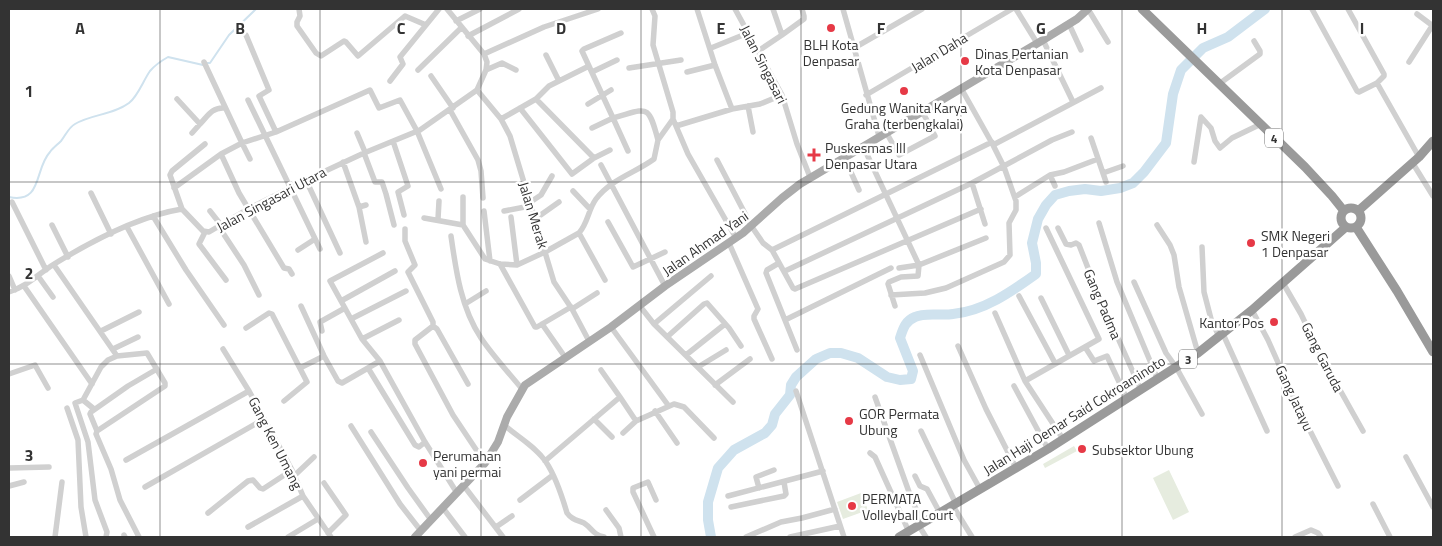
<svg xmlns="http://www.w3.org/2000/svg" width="1442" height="546" viewBox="0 0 1442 546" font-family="'Titillium Web',sans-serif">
<rect width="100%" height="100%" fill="#fff"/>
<path fill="#e6ecdf" d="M1074,446L1077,451L1045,468L1043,464Z
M1169,470L1189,512L1173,520L1153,478Z
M861,493L868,510L843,519L837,502Z"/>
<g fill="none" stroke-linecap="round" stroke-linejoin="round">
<path stroke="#cfe2ee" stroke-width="2" d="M207,63H210L229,35L256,9
M9,197C43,204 34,169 50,152C53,148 57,145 61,141C66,135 68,128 75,124C92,114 113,115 129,103C138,96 143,81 150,71C155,65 161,61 168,57L203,65"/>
<path stroke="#cfe2ee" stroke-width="10" d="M711,537L708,520V502L718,468L734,450L765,433L772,425L775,414L790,395L791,385L796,377L816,359L830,353H841L858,358L887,377L900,380L911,379L913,371L900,338C903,329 905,321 915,317C925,312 941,316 953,314C984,311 1011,292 1036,274V263L1032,243L1038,219L1046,205L1055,195L1069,191L1085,189L1101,191L1120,188L1133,183L1144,172L1166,143L1173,94L1181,70L1203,48L1228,37L1265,9"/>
<path stroke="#d0d0d0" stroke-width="5.5" d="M299,9L300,16L297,22V26L316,53L321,56L344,41L346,42L358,56L405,16L426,25
M652,9L655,16L653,45L673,112V119L688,154L736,238
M697,9L715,65L732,109
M735,9L782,95L797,144L810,177
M843,9L879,136
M1016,9L1037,43
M1088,9L1108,42
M1312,9L1357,91L1359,92L1377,83L1384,76V74L1348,9
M1417,14L1433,26
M456,21L480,9
M1069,24L1081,50
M621,33L584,49L582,51L613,118C647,109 648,102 658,140
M246,35L269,90L259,96L276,132
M782,35L804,19V16L802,9
M468,36L519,9
M1043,40L1073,102
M711,48L748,33
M854,48L922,9
M758,51L782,35L773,9
M484,54L544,27L598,9
M546,55L559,81
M204,62L242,143L276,132L370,90L379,108L400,100L417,131L441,189
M1409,62L1432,26
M629,68L681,60
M418,70L461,28
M486,70L502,63L516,70
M592,72L617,60
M687,72L715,65
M431,76L453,108
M390,81L403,64L400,57L439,9
M1377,83L1419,157
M1219,84L1260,54V51L1254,41
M477,90L501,119L510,136L554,282L572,309L589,341
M866,95L1012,9
M177,99L200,124C207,117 212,107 224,108
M536,99L594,158
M248,100L320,249
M588,104L611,90
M748,106L753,132
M520,108L572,174L594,158L610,150
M450,110L478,160L481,171L483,198
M501,119L536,99L549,86L589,66
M676,126L732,109L760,104L782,95
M592,128L613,118L628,151
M886,132L899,155L935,136L922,111
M192,133L200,124
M357,133L365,152
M1091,138L1106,182
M393,141L408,186L398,192L404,215
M993,145L1101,88
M863,146L919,265L899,268
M364,153L375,182H382L386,194L394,225
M221,154L239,193L284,268L289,269L292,274
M844,157L859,190
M717,160L752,227L763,243L772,250L793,288L795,289L981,209
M343,162L359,207L366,242
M1194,162L1201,117L1211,128L1215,141L1220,148L1232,138L1261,124
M1412,162L1433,196
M601,165L665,286
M1103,173L1123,166
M1050,175L1055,186
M306,180L340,253
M972,183L985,224
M174,188L221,154L242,143L250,159
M573,191L590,209
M91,193L111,234
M1015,197L1050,175L1064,172L1098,159
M12,202L46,270
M529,203L541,195L552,176
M359,207L366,205
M182,209L170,175L172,171L205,144
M210,211L221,225
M484,211L490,261
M504,211L530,206
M153,216L186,270L224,325
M511,217L517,265
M424,218L463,225L485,259L500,264L517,265L545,252L579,233C588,223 588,210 596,199C611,179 635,173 654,159L658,140L673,119
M438,219L439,201
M535,219L559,202
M608,222L633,267L665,252
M1099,223L1117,282L1158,380
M52,225L68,257
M463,225V197
M1157,225L1170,245L1174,255L1179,287L1198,353
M127,227L169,304
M219,227L244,265L259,295
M1058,228L1066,244L1071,245L1076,243L1079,245L1097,291L1141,390
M405,229V241L415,265L408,272L433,322V326L437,329L468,384
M205,232L199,244L226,280
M579,233L605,280
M451,236C456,271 461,308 481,338C493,356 509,373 522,389
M729,243L758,309L754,316V319L772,359
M1202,247L1204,292L1211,319L1219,337
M298,250L315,239
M772,250L992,142
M383,253L330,281L362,339L380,361L425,442L457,493
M779,263L767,270L766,273L797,350
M500,264L535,327H537L571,307
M54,265L117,356
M785,271L972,183L1052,140L1072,132
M9,276L15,290
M38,276L53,297
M1134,282L1166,353L1176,367L1202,414
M1283,283L1301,314L1322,358L1363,431
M24,286L92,384
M9,292C27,286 36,276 51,266C88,243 139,216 182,209L203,231L209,232L248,209L306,180L364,153L420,130L477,90L486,70L487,62L484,54L447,9
M891,295L925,293L946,288L1004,262L1010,255L1009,223L1016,210V201L1004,167L993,145L961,88
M1019,296L1055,363
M1041,298L1069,355
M341,301L395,271
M465,304L486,291
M639,305L654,324L733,402
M301,306L324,356L338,381L342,383L368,368
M895,306L888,284L889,282L901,277L918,276L919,265L986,238
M572,309L597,293
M1252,310L1268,340L1297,405L1338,486
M995,313L1025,381L1063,439
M351,319L406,291
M785,320L891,268
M542,324L565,357
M654,324L711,276
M433,326L415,340V344L453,415L485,463
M611,327L668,405
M246,328L269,313L272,314L307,382L284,401
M101,331L139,312
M322,331L320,322L345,308
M1223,334L1267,431
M667,337L704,304L707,303L729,328L741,346
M362,339L399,320
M958,346L986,409L1016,468
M1085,347L1094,361L1107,356L1127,399
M113,349L138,337
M223,349L249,391
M686,355L725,324
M920,355L964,460L980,489
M380,361L368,368L415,445L419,447L425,442
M698,367L726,350
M300,368L324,356
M601,370L620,397
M9,374L35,365L48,388
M1025,381L1099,339L1046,228
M715,385L750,359
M1014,386L1048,449
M796,391L844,537
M875,397L909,492L922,524
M83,400L75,403L88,442L95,500L107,532L106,537
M67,408L78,440L81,507L86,537
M94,409L83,400L101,367L108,360L117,356L147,353L165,383V386L97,431L96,434L111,469L120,500L139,537
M655,411L677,443
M594,419L612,437
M504,425C518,437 536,447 546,462C556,477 562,496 567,513C572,520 577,520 584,523C593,529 592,534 604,537
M351,426L400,504L421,531
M97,431L90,414L91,412L128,386L157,369
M921,431L956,504
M371,432L408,488L431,520
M623,433L636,421L674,404L684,407L714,438
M870,453L875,457L909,532
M1406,457L1433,507
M126,460L249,391L292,470L303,496L331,537
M545,461L620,397L636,421
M9,468L49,467
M295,475L314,457
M915,476L920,486L927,489L940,513
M324,483L346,515L328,533
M9,486L24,482
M464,486L503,537
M145,487L264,419
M759,488L756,477L774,470
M728,496L823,471
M520,500L553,475
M1373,504L1390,537
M953,506L972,537
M731,507L784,496L786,494L784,482
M443,508L465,537
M606,510L619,528L621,537
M208,513L248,481L253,480L260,488L263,489L292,470
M919,526L926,537
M248,527L303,496
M496,527L512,516
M124,535L125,537
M55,537L62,482
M288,537L318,519
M654,537L633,492V488L648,482L656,500
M746,537L781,522L802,518L835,509
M790,537L840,526
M1295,537L1311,530L1318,533L1321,537"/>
<path stroke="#ababab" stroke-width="8" d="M415,537L485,463L498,442L507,417L525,385L611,327L665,286L743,233L782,198L800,184L1043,40L1077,19L1088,9"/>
<path stroke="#9a9a9a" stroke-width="9" d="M1142,9L1305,167L1332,196L1344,211
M1341 218a10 10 0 1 1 20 0a10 10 0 1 1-20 0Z
M1358,211L1419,157L1433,141
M1356,227L1397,291L1433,352
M899,537L1048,449L1198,353L1252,310L1346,227"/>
</g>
<path fill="none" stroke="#333" stroke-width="1" stroke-opacity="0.55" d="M160,9V537M320,9V537M481,9V537M641,9V537M801,9V537M961,9V537M1122,9V537M1282,9V537M9,182H1433M9,364H1433"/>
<g fill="#e63946" stroke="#fff" stroke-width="2">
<circle cx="831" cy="28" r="5"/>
<circle cx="965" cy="61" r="5"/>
<circle cx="904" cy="91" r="5"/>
<path d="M811.5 147.5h5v5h5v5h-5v5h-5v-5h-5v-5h5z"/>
<circle cx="1251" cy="243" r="5"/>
<circle cx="1274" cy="322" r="5"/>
<circle cx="849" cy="421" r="5"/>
<circle cx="1082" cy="449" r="5"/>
<circle cx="423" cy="463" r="5"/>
<circle cx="852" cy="506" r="5"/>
</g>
<g text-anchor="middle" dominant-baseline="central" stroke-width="5" stroke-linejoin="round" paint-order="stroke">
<g fill="#fff" stroke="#707070" stroke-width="1">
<rect x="1265" y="128.5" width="18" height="19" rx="4"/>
<rect x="1179" y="349.5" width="18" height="19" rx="4"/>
</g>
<g font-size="12" font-weight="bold" fill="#333">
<text x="1274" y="138">4</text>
<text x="1188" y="359">3</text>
</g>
<g font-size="14" fill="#333" stroke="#fff" text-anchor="start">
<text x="831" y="44" text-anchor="middle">BLH Kota<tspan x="831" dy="16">Denpasar</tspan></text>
<text x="975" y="53">Dinas Pertanian<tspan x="975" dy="16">Kota Denpasar</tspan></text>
<text x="904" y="107" text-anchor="middle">Gedung Wanita Karya<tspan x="904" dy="16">Graha (terbengkalai)</tspan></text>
<text x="825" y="147">Puskesmas III<tspan x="825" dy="16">Denpasar Utara</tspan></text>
<text x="1261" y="235">SMK Negeri<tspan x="1261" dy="16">1 Denpasar</tspan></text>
<text x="1264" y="322" text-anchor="end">Kantor Pos</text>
<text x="859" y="413">GOR Permata<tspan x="859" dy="16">Ubung</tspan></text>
<text x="1092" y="449">Subsektor Ubung</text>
<text x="433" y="455">Perumahan<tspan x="433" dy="16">yani permai</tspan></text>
<text x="862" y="498">PERMATA<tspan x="862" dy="16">Volleyball Court</tspan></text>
</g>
<g font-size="14" fill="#333" stroke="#fff">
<text transform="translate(939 52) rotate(-31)">Jalan Daha</text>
<text transform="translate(764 64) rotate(63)">Jalan Singasari</text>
<text transform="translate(271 199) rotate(-28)">Jalan Singasari Utara</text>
<text transform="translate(534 215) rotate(73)">Jalan Merak</text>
<text transform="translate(705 243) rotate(-35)">Jalan Ahmad Yani</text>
<text transform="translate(1103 304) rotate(67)">Gang Padma</text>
<text transform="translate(1323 357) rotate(63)">Gang Garuda</text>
<text transform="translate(1295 398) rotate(65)">Gang Jatayu</text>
<text transform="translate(1074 415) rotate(-32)">Jalan Haji Oemar Said Cokroaminoto</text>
<text transform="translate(276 443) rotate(63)">Gang Ken Umang</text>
</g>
</g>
<g font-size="16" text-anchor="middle" font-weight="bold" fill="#333" stroke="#fff" stroke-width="5" stroke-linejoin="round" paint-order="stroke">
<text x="80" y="34">A</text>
<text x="240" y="34">B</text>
<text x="401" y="34">C</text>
<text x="561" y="34">D</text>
<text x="721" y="34">E</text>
<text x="881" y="34">F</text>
<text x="1041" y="34">G</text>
<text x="1202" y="34">H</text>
<text x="1362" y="34">I</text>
<text x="29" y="97">1</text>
<text x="29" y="279">2</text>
<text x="29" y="461">3</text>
</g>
<rect width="1442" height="546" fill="none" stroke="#333333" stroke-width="20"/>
</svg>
